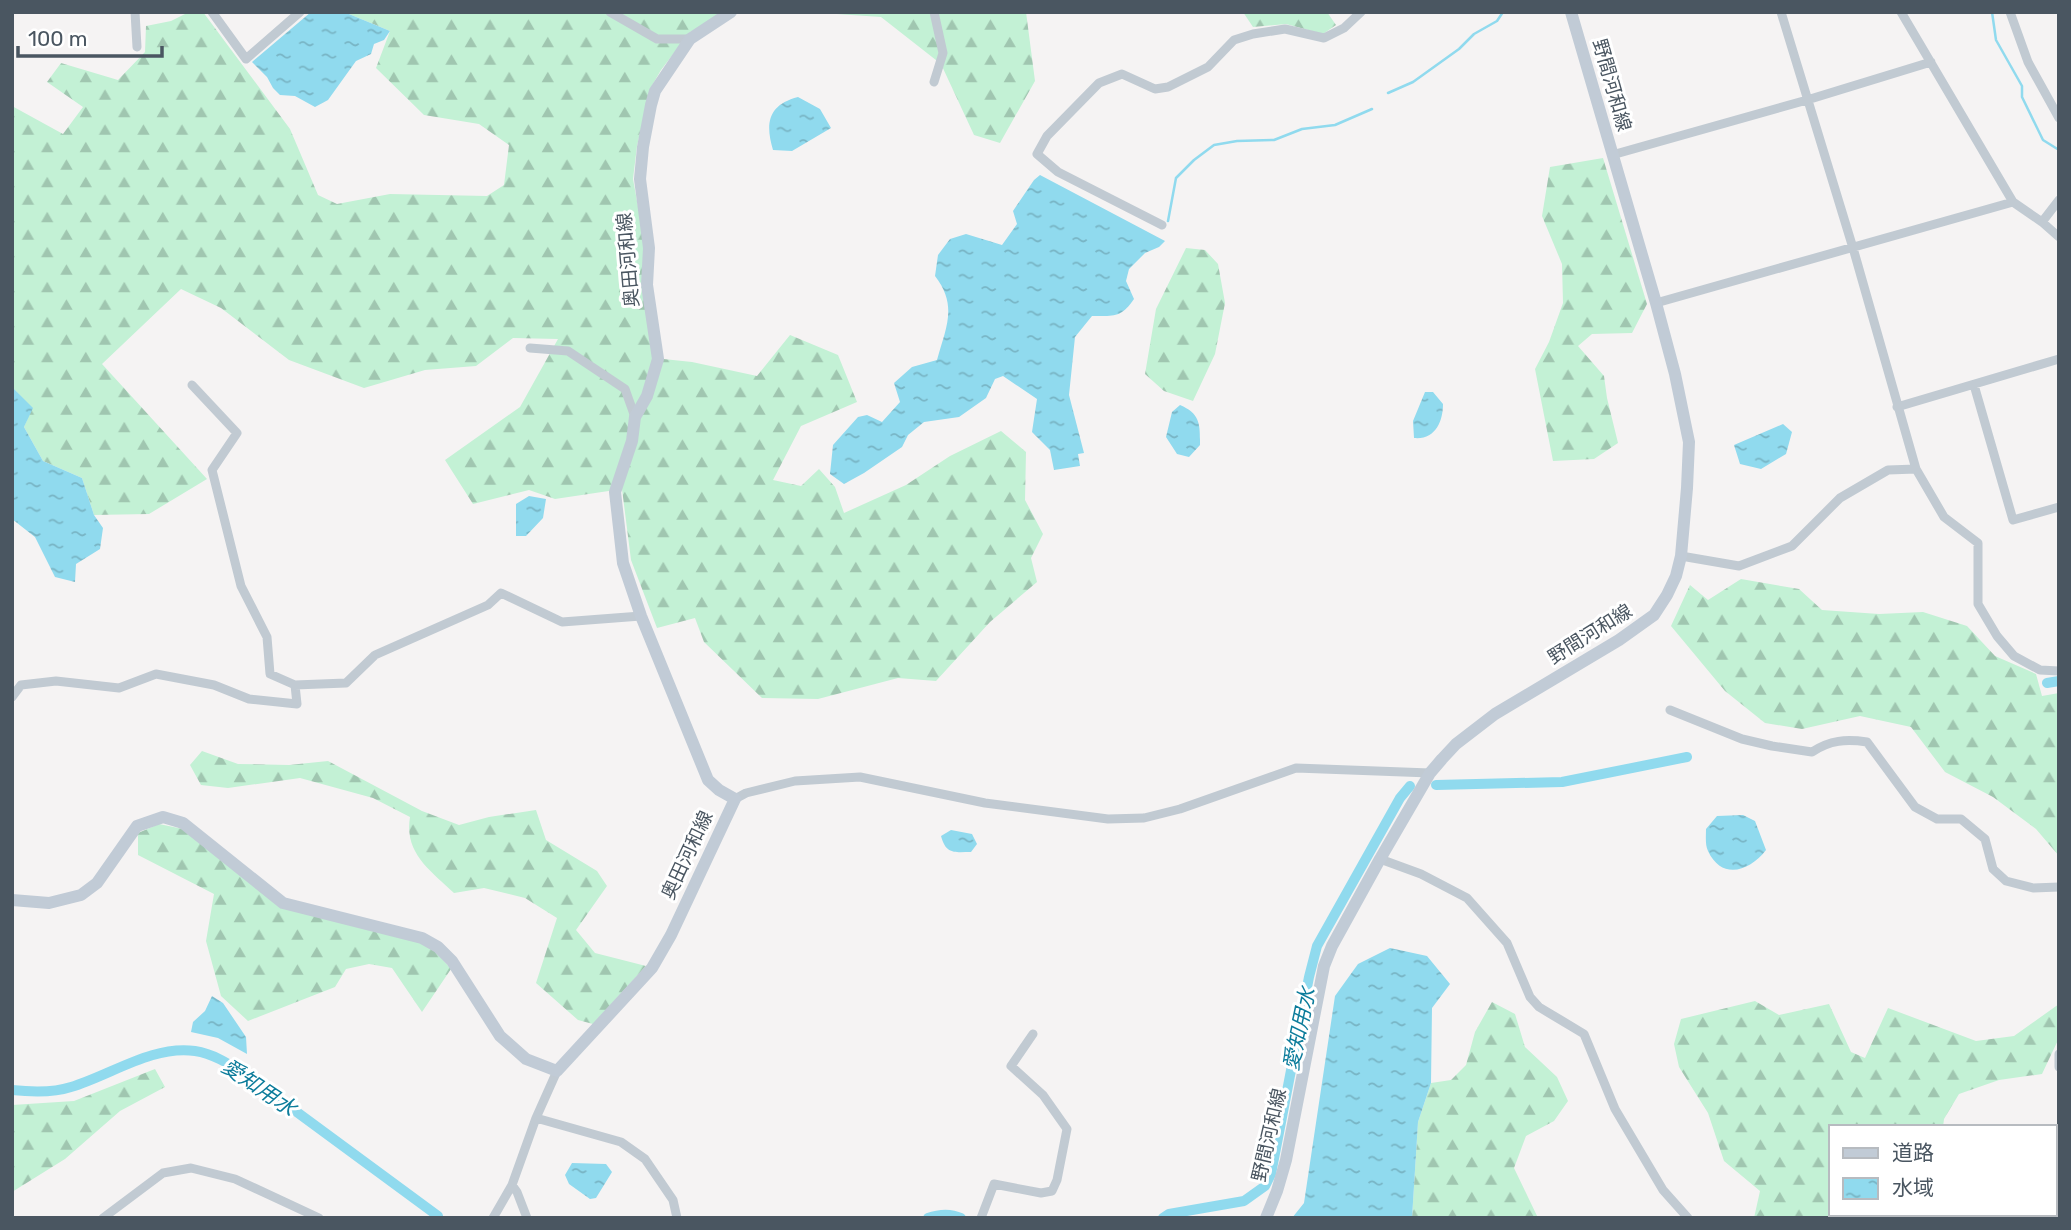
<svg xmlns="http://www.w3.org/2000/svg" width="2071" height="1230" viewBox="0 0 2071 1230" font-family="Rubik,'Noto Sans JP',sans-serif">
<defs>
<pattern id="forest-firs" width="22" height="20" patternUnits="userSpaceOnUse" patternTransform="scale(1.75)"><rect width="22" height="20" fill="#c3f1d5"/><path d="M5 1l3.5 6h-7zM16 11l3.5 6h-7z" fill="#a0c6b0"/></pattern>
<pattern id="water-ripples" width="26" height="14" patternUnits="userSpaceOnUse" patternTransform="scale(1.75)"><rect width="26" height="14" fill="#90daee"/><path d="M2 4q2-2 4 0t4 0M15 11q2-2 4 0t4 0" fill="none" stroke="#78b4c4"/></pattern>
</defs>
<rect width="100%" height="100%" fill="#f5f3f3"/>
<path fill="url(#forest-firs)" d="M189,12H203L290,129L318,195L337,204L390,194L487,196L504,185L509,145L479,124L424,115L376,68L390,31L349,14L339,12H732L690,32L661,70L650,89L637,146L633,179L645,245L654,358L692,362L757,376L790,335L838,355L857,402L801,426L773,480L801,486L819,469L835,487L844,513L906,485L950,456L1001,431L1026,452L1025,500L1043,534L1031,558L1037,582L990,622L936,681L898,678L818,699L762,698L704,642L695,618L657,628L631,560L622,489L555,499L529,490L473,504L445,460L520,407L558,339L513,338L476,366L425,370L364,388L289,360L221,308L181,289L102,364L207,479L149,514L94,515L82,478L43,461L24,427L32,408L12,387V106L63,134L83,107L47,82L61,63L118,80L145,52L146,26L171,21Z
M807,12H1026L1035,81L1000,143L974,135L941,64L881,17Z
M1243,12H1327L1336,25L1323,34L1286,24L1253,27Z
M1603,158L1647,304L1632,333L1592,334L1578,346L1604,376L1607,398L1618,443L1594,459L1553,461L1535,369L1549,342L1563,303L1562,264L1542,216L1550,167Z
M1186,248L1205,250L1218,264L1225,303L1215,354L1193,401L1164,391L1145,374L1156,309Z
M1741,579L1799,589L1822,610L1879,614L1923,612L1967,626L1995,656L2036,674L2042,696L2059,693V856L2036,829L1993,797L1945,772L1911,727L1860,716L1802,729L1765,723L1725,691L1671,626L1690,585L1708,600Z
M202,751L238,764L289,765L328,761L422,811L459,825L489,817L536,810L546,840L597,871L607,886L576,930L595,953L646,966L593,1024L578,1020L536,983L557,918L525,898L484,888L454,893C430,870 404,853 410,817L373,798L300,778L228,788L201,785L190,765Z
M159,824L183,829L280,907L419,941L435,951L451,969L422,1012L392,968L369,964L346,969L335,987L248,1021L221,996L206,941L214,894L138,855V833Z
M1755,1001L1779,1015L1829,1004L1851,1052L1865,1058L1888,1008L1976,1041L2014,1036L2059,1004V1038L2042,1074L1999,1080L1959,1094L1944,1119L1943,1127H1831V1214H1936L1937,1218H1754L1760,1191L1724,1161L1708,1113L1679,1067L1674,1044L1681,1019Z
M1492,1002L1515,1014L1525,1047L1557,1077L1568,1101L1554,1121L1526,1136L1514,1168L1538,1218H1412L1418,1122L1431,1083L1451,1080L1466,1065L1475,1032Z
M155,1069L165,1087L120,1111L65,1159L12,1192V1105L74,1101Z"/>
<path fill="url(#water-ripples)" d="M311,12H339L349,14L390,31L384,40L374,44L371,54L356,61L328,100L315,107L295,96L280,95L273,88L267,77L252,62Z
M798,97L820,109L831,128L792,151L773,150C765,123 768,105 798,97Z
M1040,175L1165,241L1159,247L1145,253L1129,269L1126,281L1134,299C1121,318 1114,316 1092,316L1075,337L1069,395L1084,453L1078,454L1080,466L1054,470L1050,450L1032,432L1037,399L1003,376L995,379L986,398L959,417L924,422L908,435L902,447L864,473L844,484L830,474L833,445L858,417L867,415L882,422L900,402L894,383L912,367L937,360C946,327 958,306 935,276L938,255L950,239L966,234L1002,245L1017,224L1013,211L1034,180Z
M12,387L33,408L24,427L43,461L82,478L94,515L103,528L100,549L76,564L75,582L55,577L35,537L12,519Z
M1425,392H1433L1443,404C1443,422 1435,440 1414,438L1413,421Z
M1180,405C1201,414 1200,425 1200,445L1189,457L1177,454L1166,437L1172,412Z
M1783,424L1792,432L1786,454L1761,469L1740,464L1734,445Z
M529,496L546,499L543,518L526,536H516V504Z
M1743,815L1755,821L1766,850C1750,871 1722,881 1708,851C1705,845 1706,836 1706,829L1717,816Z
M951,830L972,834L977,844L971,852C955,852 946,855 941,836Z
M1390,948L1427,956L1450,984L1432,1008L1431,1083L1418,1122L1412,1218H1292L1304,1203L1335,996L1358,964Z
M212,996L223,1003L246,1037L247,1054L218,1038L191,1032L193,1022L205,1011Z
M572,1163L606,1164L612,1172L596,1198L590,1199L569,1184L565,1175Z"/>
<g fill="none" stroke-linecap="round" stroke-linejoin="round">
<path stroke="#90daee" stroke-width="2.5" d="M1992,12L1996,40L2022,86V97L2043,140L2059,150
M1388,93L1413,82L1459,49L1474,34L1497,21L1503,12
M1168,221L1176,178L1194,160L1214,145L1237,141L1274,140L1302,129L1335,125L1372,109"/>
<path stroke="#90daee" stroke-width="10" d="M2047,683L2059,681
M1436,785L1562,782L1687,757
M12,1090C31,1092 53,1093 71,1087C111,1075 152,1045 195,1051C215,1054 232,1066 248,1076L438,1216
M928,1218C939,1214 950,1213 961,1218
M1163,1218L1169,1214L1244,1201L1265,1186L1271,1174L1309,977L1317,946L1400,798L1410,786"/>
<path stroke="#c1cad2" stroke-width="9" d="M135,12L137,47
M212,12L246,59L300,12
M610,12L657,39H690
M934,12L943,53L934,82
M1781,12L1853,248L1916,469L1944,517L1978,543V604L1997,636L2014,656L2040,670L2059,671
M1901,12L2013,202L2042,222L2059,237
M2010,12L2028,62L2059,118
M1612,155L1807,100L1931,62
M2042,222L2059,200
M1162,225L1058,172L1037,154L1047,136L1099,83L1122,74L1155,89L1168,87L1208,67L1234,40L1253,34L1285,29L1324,38L1344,28L1361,12
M1656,303L2013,202
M530,348L568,351L625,389L635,417
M192,385L237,433L212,470L241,586L267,637L270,674L295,685L346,683L375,655L488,605L501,593L562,622L641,616
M1974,385L2013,520L2059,507
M1897,407L2059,359
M1681,556L1739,566L1792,546L1840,498L1888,470L1916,469
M12,697L21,685L56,681L119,688L156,674L214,685L249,699L297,704L295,685
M1670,710L1742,739L1772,746L1812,752C1830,740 1846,739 1867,742L1915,807L1937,819H1961L1985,839L1993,869L2006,881L2033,888L2059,887
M735,799L746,793L795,781L860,777L985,803L1108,819L1144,818L1180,809L1296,768L1430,773
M1380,859L1421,874L1467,898L1507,943L1530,997L1539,1007L1584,1034L1615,1109L1663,1190L1688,1218
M2059,1067V1054
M536,1118L621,1142L645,1159L673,1200L677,1218
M512,1185L517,1192L527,1218
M103,1218L163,1173L191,1168L235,1179L319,1218
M493,1218L512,1185L536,1118L557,1071
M981,1218L994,1184L1041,1193L1052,1191L1057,1180L1067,1129L1043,1095L1011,1066L1033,1034"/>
<path stroke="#c1cbd6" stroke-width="12" d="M12,900L49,903L81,895L97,883L137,826L163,817L183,823L283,903L422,938L438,947L452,961L500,1036L526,1059L557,1071L652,968L671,935L735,799L719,790L708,780L641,616L623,563L615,492L632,441L635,417L647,396L658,359L647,285L649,248L640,179L643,147L651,105L655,91L690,39L731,12
M1266,1218L1277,1191L1286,1160L1324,966L1332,946L1380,859L1430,773L1442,759L1456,744L1495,714L1619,640L1654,615L1667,595L1676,576L1681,556L1687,488L1689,442L1675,374L1656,303L1571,12"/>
</g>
<g text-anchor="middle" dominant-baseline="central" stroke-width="6" stroke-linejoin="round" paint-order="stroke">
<g font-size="19" fill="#4a5661" stroke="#fff">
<text transform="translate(1612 85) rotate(74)">野間河和線</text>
<text transform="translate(628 260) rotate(-95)">奥田河和線</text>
<text transform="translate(1590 634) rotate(-32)">野間河和線</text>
<text transform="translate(687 855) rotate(-65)">奥田河和線</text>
<text transform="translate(1269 1135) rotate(-77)">野間河和線</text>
</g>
<g font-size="21" font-style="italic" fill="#0c7c9b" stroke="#fff">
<text transform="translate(1299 1029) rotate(-78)">愛知用水</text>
<text transform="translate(259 1087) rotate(34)">愛知用水</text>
</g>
</g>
<rect width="2071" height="1230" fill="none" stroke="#4a5661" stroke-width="28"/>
<rect x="1829" y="1125" width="228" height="91" fill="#ffffff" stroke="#b7bbc0" stroke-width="2"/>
<rect x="1843" y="1148" width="35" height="10" fill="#c1cbd6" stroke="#b7bbc0" stroke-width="2"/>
<text x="1892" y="1160" font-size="21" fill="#4a5661">道路</text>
<rect x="1843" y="1178" width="35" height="21" fill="url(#water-ripples)" stroke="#b7bbc0" stroke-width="2"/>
<text x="1892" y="1195" font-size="21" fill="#4a5661">水域</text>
<path d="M18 46v10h144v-10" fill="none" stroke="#4a5661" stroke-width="3.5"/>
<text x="28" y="46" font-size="21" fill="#4a5661" stroke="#ffffff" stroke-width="5" paint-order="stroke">100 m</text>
</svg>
